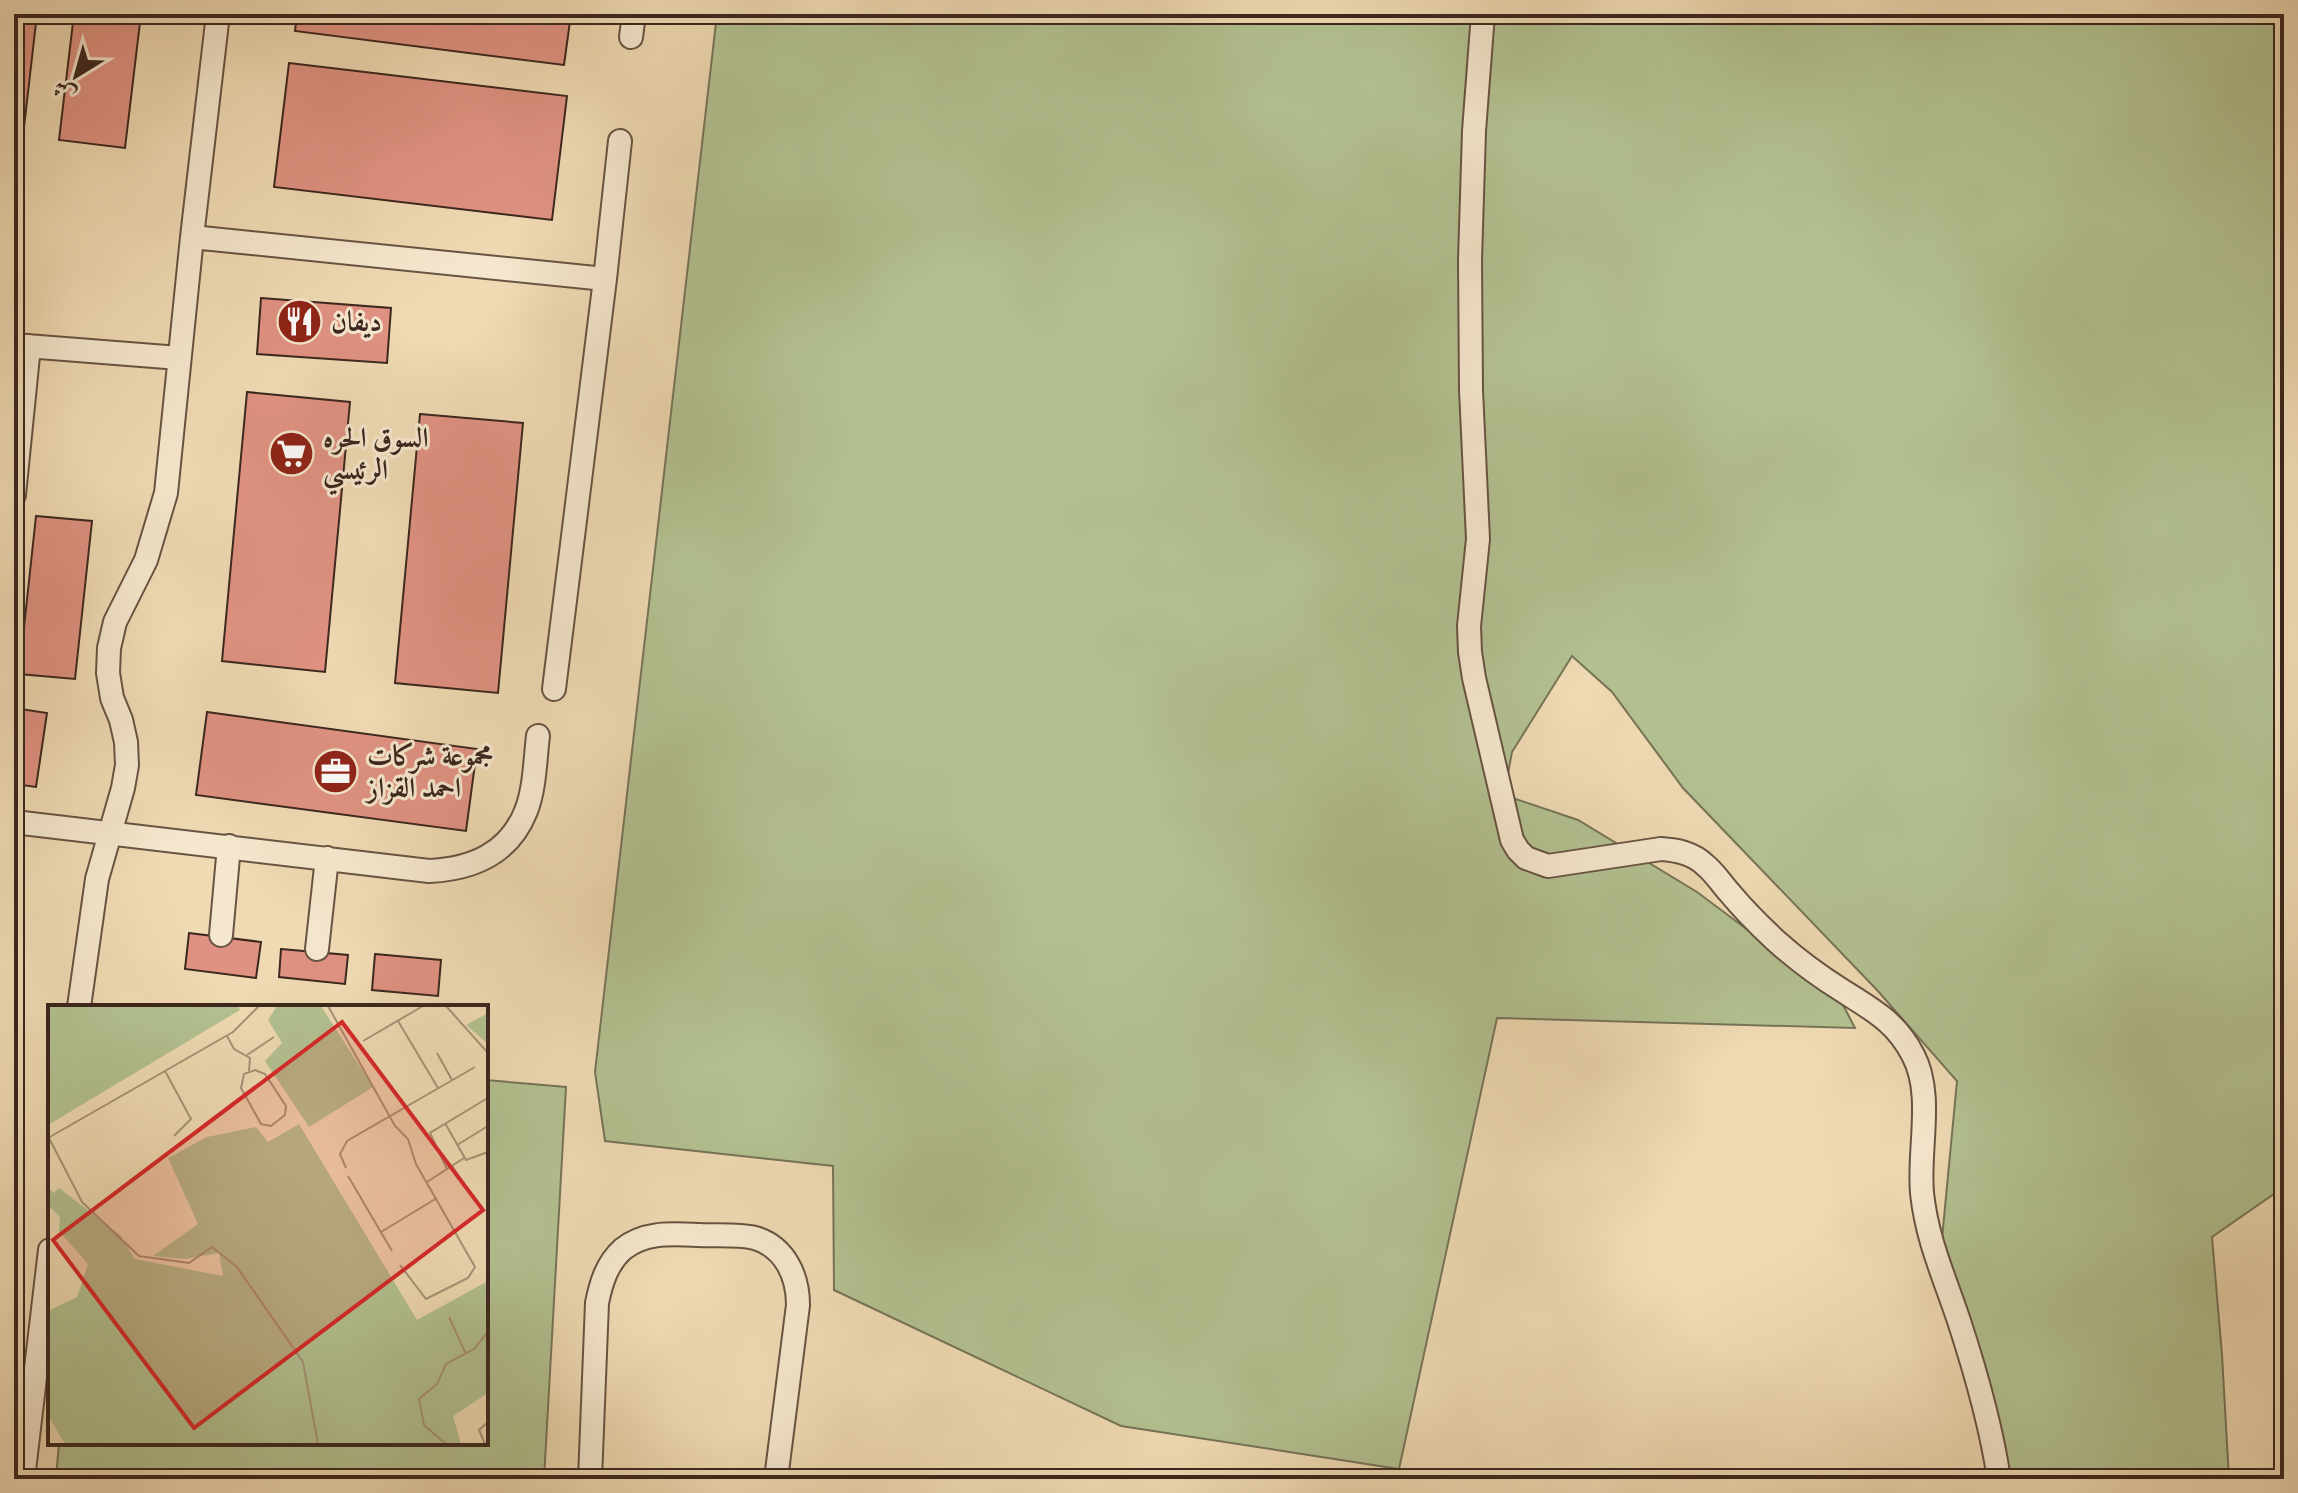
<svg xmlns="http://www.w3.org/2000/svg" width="2298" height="1493" viewBox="0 0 2298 1493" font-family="'IM FELL DW Pica',Amiri,serif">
<rect width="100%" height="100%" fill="#efdab3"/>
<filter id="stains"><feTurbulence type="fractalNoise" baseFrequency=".0025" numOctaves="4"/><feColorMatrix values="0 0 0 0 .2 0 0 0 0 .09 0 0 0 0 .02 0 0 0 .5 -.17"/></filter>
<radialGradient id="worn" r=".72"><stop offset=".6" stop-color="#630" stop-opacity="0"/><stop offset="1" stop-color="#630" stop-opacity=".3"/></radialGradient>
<path fill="#b3c191" stroke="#777458" stroke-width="2" d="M717,14H2284V1187L2212,1237L2222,1355L2229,1479H2006L1940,1260L1957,1081L1877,990L1683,788L1612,692L1572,656L1512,752L1504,795L1578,820L1697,892L1840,999L1855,1028L1497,1018L1399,1469L1121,1426L834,1290L833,1166L605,1141L595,1072Z
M486,1080L566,1087L544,1479H56L59,1443H486Z"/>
<path fill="#e09282" stroke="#3b271e" stroke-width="2" d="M14,14H37L23,136L14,135Z
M74,14H141L125,148L59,140Z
M297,14H571L564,65L295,31Z
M289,63L567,96L552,220L274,187Z
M261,298L391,308L387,363L257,354Z
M247,392L350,402L325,672L222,661Z
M420,414L523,423L498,693L395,683Z
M36,516L92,521L75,679L19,674Z
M14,708L47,713L36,787L14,784Z
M207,712L477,749L466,831L196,795Z
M14,909L24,910L16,986H14Z
M189,933L261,942L256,978L185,969Z
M281,949L348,955L345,984L279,977Z
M375,954L441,960L438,996L372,990Z"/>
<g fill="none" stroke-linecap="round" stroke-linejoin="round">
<defs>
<path id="service" d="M1483,14L1474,131L1470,260L1471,390L1478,539L1469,626L1470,652L1474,678L1512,840L1518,850L1526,858L1548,866L1661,849C1677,850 1693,853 1705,865C1714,872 1721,883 1729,892C1743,909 1759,925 1775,940C1796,959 1819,976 1843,991C1873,1010 1896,1022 1913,1055C1934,1094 1918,1149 1922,1193C1927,1240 1944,1276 1959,1321C1976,1373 1991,1425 1999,1479
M631,37L634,14
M192,237L605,279
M14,345L179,358
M14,495L29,346
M554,689L605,279L620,141
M14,822L429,871C472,869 509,854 526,811C535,788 535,760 538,736
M221,935L229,846
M317,949L327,858
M79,1007L97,879L123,788L127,765L126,742L121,720L112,698L108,673L109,648L115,622L146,560L166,493L192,237L218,14
M23,1479L50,1250
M590,1479L597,1303C601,1283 607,1263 623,1249C645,1231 673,1234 700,1235C717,1236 738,1234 755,1238C785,1247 798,1276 798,1305L776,1479"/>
</defs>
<use href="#service" stroke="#685443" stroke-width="26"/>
<use href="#service" stroke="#f5e7ce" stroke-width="22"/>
</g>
<defs>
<symbol id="restaurant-disc" viewBox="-11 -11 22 22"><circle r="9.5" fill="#8f2418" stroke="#f5e7ce"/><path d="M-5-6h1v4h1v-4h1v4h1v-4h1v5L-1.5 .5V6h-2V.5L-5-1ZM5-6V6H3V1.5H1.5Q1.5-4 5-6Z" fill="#fff"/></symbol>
<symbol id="supermarket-disc" viewBox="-11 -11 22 22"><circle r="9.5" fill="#8f2418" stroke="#f5e7ce"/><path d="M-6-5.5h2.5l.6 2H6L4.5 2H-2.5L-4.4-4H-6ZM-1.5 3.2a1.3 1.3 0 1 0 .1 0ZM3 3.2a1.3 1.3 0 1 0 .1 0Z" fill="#fff"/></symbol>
<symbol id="office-disc" viewBox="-11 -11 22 22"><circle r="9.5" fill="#8f2418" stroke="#f5e7ce"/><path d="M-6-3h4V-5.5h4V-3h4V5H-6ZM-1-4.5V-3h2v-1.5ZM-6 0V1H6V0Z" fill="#fff"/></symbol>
</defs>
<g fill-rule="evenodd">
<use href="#restaurant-disc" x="274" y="296" width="51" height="51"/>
<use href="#supermarket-disc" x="266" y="428" width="51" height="51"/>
<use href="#office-disc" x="310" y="746" width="51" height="51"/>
</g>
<g text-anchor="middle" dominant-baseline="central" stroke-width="6" stroke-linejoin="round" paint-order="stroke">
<g font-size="28" font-weight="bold" fill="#3b271e" stroke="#f5e7ce" text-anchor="start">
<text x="331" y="322">ديفان</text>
<text x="323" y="438">السوق الحره<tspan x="323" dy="32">الرئيسي</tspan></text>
<text x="367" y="756">مجموعة شركات<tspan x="367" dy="32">احمد القزاز</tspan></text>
</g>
</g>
<g transform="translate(48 1005)">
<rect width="440" height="440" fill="#efdab3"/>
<path d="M0,1H190L192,5L0,120ZM229,1H273L325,82L261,122L217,56L234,38L220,15ZM440,8V39L418,20ZM251,119L369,315L440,276V388L405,411L413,439H17L0,410V306L29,292L40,259L11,226L12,212L0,200V183L6,188L11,183L72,230L87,254L175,271L171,248L137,254L105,251L150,219L120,153L159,132L208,122L220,137Z" fill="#b3c191"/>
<path fill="none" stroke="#a79277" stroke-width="2" d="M280,1L347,121L360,134L368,159L427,262L420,273L378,294L352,260M398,1L440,48M350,16L390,83M179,31L186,44L202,53L201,66M315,36L375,1M389,48L404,75M199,50L226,32M207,65L217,69L238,101L237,110L223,121L213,119L193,83L196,69ZM117,66L143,114L126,131M397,118L418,155L440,147M0,133L185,27L211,1M1,133L34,197L91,251L141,258L164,242L189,262L255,357L270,439M409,140L440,121M404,161L418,182M298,163L292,149L299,136L427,62M399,164L382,128L438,94M300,171L344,246M379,177L416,153M333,227L389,193M401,312L418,349M398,439L376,420L371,394L389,379L398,359L426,344L440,327M437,439L431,425L440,417"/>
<path fill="#d62828" fill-opacity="0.15" stroke="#d62828" stroke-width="4" d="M294,17L435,205L146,423L5,235Z"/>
<rect width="440" height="440" fill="none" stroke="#3b271e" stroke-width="4"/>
</g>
<rect width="2298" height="1493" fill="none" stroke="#efdab3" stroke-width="48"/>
<rect x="16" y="16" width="2266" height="1461" fill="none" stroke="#3b271e" stroke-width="4"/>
<rect x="24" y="24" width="2250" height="1445" fill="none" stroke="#3b271e" stroke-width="2"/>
<g transform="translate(76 76) rotate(217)" stroke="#f5e7ce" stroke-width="6" paint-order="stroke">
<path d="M0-6L14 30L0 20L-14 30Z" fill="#3b271e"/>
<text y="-12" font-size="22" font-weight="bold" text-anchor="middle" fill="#3b271e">ش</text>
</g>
<rect width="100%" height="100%" filter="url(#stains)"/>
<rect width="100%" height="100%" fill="url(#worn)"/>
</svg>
